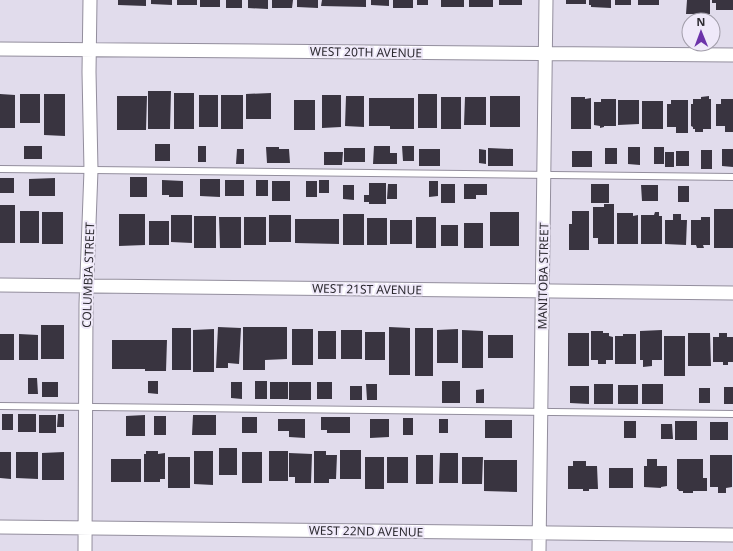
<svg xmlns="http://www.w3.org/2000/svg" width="733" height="551" viewBox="0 0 733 551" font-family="'Noto Sans',sans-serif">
<rect width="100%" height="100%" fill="#e1dcec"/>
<path fill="#393440" d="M118,0H146V6L118,5Z
M151,0H172V5L151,4Z
M177,0H197V5H177Z
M200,0H220V7H200Z
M226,0H242V8H226Z
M248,0H268V9L248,8Z
M272,0H293L292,8H272Z
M297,0H318V8L297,7Z
M322,0H366V7L321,6Z
M371,0H389V6L371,5Z
M393,0H413V8H393Z
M417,0H428V5H417Z
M441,0H464V7H441Z
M469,0H493V7H469Z
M499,0H522V5H499Z
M566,0H586V4H566Z
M589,0H611V8L591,7V5H589Z
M615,0H631V5H615Z
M638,0H659V5H638Z
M687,0H710V14H686Z
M712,0H733V10H716V3H712Z
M148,91H171L170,129H148Z
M174,93H194V129H174Z
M271,93V119H246V94Z
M0,94L15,95V128H0Z
M20,94H40V123H20Z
M44,94H65V136L44,135Z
M418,94H437V128H418Z
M199,95H218V127H199Z
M221,95H243V129H221Z
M322,95H341V127L322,128Z
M117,96H147L146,130H117Z
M346,96H364V127L345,126Z
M490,96H520V127H490Z
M709,96V99H711V129H703V132H695V129H693V127L691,126V104H693V99H701V97Z
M441,97H461V129H441Z
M465,97H486V125H464Z
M571,97H585V99L591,98V129H571Z
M369,98H414V129H390V126H369Z
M601,99H616V126H604V127L600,128V126L594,125V102H601Z
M721,99H733V132H725V126H716V104H721Z
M294,100H315V130H294Z
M618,100H639V124L618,125Z
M671,100H688V133H676V127H667V104H671Z
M642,101H663V129H642Z
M155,144H170V161H155Z
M24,146H42V159H24Z
M198,146H206V162H198Z
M374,146H390V153H397V164H373Z
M402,146H414V161H403Z
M266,147H279V149H289L290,163H267Z
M628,147H640V165L628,164Z
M654,147H664V164H654Z
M344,148H365V162H344Z
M488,148L513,149V166H488Z
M605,148H617V164H605Z
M237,149H244V164H236Z
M419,149H440V166H419Z
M479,149L486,150V164L479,163Z
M722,149H733V167L722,166Z
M701,150H712V169H701Z
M572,151H592V167H572Z
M676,151H689V166H676Z
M324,152H343L342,165H324Z
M665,152H674V167H665Z
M130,177H147V197H130Z
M0,178H14V193H0Z
M55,178V196H29V179Z
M200,179H220V197L200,196Z
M162,180L183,181V197H169V195H162Z
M225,180H244V196H225Z
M256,180H268V196H256Z
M319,180H329V193H319Z
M272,181H290V201H272Z
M306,181H317V197H306Z
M429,181H438V196L429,197Z
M369,183H386V204H369V202H364V195H369Z
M388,184H397V199H387Z
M441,184H455V203H441Z
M464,184H487V195H476V199H464Z
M591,184H609V203H591Z
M343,185H354V200L343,199Z
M641,185H658V201H642Z
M678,186H689V202H678Z
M604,204H614V244H598V238H593V207H604Z
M0,205H15V243H0Z
M714,209H733V248H714Z
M20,211H39V243H20Z
M572,211H589V250H569V224H572Z
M42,212H63V244H42Z
M490,212H519V246H490Z
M655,212H659V216H662V244H641V215H654Z
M617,213H633V216L638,215V244H617Z
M119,214H145V245L119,246Z
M343,214H364V245H343Z
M673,214H681V220H687L686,245L665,244V220H673Z
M171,215H192V243L171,242Z
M269,215H291V242H269Z
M194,216H216V248H194Z
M219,217H241V248H220Z
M244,217H266V245H244Z
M416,217H436V248H416Z
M701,217H710V245H703L704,248H697L696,245H691V220H701Z
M367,218H387V245H367Z
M295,219H339V244L295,243Z
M390,220H412V244H390Z
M149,221H169V245H149Z
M464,223H483V248H464Z
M441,225H458V246H441Z
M41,325H64V359H41Z
M218,327L241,328L239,364L228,363V368H216Z
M243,327H287V359L265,360V370H243Z
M389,327L410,328V375H389Z
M172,328H191V370H172Z
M415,328H433V376H415Z
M214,329V372H193V330Z
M292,329H313V365H292Z
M458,329V363H437V330Z
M341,330H362V359H341Z
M462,330L483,331V368H462Z
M662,330V360H652V366L643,367V360H640V331Z
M318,331H336V359H318Z
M591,331H603V333H609V336L613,337V360H606V364H598V360H591Z
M365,332H385V360H365Z
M568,333H589V366H568Z
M688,333H710L711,366H688Z
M719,333H727V337H733V362H728V365H723V362H713V337H719Z
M0,334H14V360H0Z
M19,334L38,335V360H19Z
M623,334H636V364H615V336H623Z
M488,335H513V358H488Z
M664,336H685V376H664Z
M112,340H167L166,371H145V369H112Z
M28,378H37L38,394H28Z
M148,381H158V394L148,393Z
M255,381H267V399H255Z
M442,381H460V403H442Z
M42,382H58V397H42Z
M231,382H242V399L231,398Z
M270,382H288V399H270Z
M289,382H311V400H289Z
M317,382H332V399H317Z
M366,384H377V400H367Z
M594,384H613V404H594Z
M642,384H663V404H642Z
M618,385H638V404H618Z
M350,386H362V400H350Z
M570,386H589V404L570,403Z
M724,387H733V404H724Z
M699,388H710V403H699Z
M484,389V403H476V390Z
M2,414H13V430H2Z
M18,414H36V432H18Z
M58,414H64V427H57Z
M39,415H56V433H39Z
M145,415V436H126V416Z
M193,415H216V435H192Z
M154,416H166V435H154Z
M242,417H257V433H242Z
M321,417H350V433H327V430H321Z
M403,418H413V435H403Z
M278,419H305V438L289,437V431H278Z
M370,419H389V437L370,438Z
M439,419H448V433H439Z
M485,420H512V438H485Z
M624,421H636V438H624Z
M675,421H697V440H675Z
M710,422H728V440H710Z
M661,424H672L673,439H661Z
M219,448H237V475H219Z
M340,450H361V479H340Z
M146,451H158V454L165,453V479H160V482H144V454H146Z
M194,451H213V485L194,484Z
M269,451H288V481H269Z
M314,451H326V455H337L336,479H329V483H314Z
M0,452H11V479L0,478Z
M16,452H38V479L16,478Z
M64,452V480H42V453Z
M242,452H262V483H242Z
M289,453L312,454L311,483H295V477H289Z
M440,453H458V483H439Z
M416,455H433V484H416Z
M710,455H732V487L726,488V493H718V487H710Z
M168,457H190V488H168Z
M365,457H384V489H365Z
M387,457H408V483H387Z
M462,457H483L482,484H462Z
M111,459H141V482H111Z
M647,459H657V466H667V486L661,487V488L644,487V466H647Z
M677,459H703V478H707V491H693V493H683V491H679L678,489H677Z
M484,460H517V492L484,491Z
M573,461H586V466H597L598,489H589V491H583V489H568V466H573Z
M609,468H633V488H609Z"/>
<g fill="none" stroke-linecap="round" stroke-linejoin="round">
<defs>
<path id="service" d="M0,169L733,177
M0,406L733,414"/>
<path id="minor" d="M0,49L733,55
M0,285L733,293
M0,527L733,535
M85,551L86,304L91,170L89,72L90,0
M539,551L546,0"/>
</defs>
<use href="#service" stroke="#938e9d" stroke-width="8"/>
<use href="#minor" stroke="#938e9d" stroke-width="15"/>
<use href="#service" stroke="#fff" stroke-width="6"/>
<use href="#minor" stroke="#fff" stroke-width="13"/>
</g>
<g text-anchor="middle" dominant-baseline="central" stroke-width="4" stroke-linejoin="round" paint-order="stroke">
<g font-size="12" fill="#2c2a30" stroke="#efe9f9">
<text transform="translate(366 52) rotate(1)">WEST 20TH AVENUE</text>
<text transform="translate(88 275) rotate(-88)">COLUMBIA STREET</text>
<text transform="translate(543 276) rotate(-89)">MANITOBA STREET</text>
<text transform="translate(367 289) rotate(1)">WEST 21ST AVENUE</text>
<text transform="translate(366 531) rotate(1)">WEST 22ND AVENUE</text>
</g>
</g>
<g transform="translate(701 32) rotate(359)"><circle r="19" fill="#efe9f9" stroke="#a19da9"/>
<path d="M0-3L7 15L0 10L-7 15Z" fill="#6c33aa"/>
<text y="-6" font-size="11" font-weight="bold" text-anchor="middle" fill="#2c2a30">N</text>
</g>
</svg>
